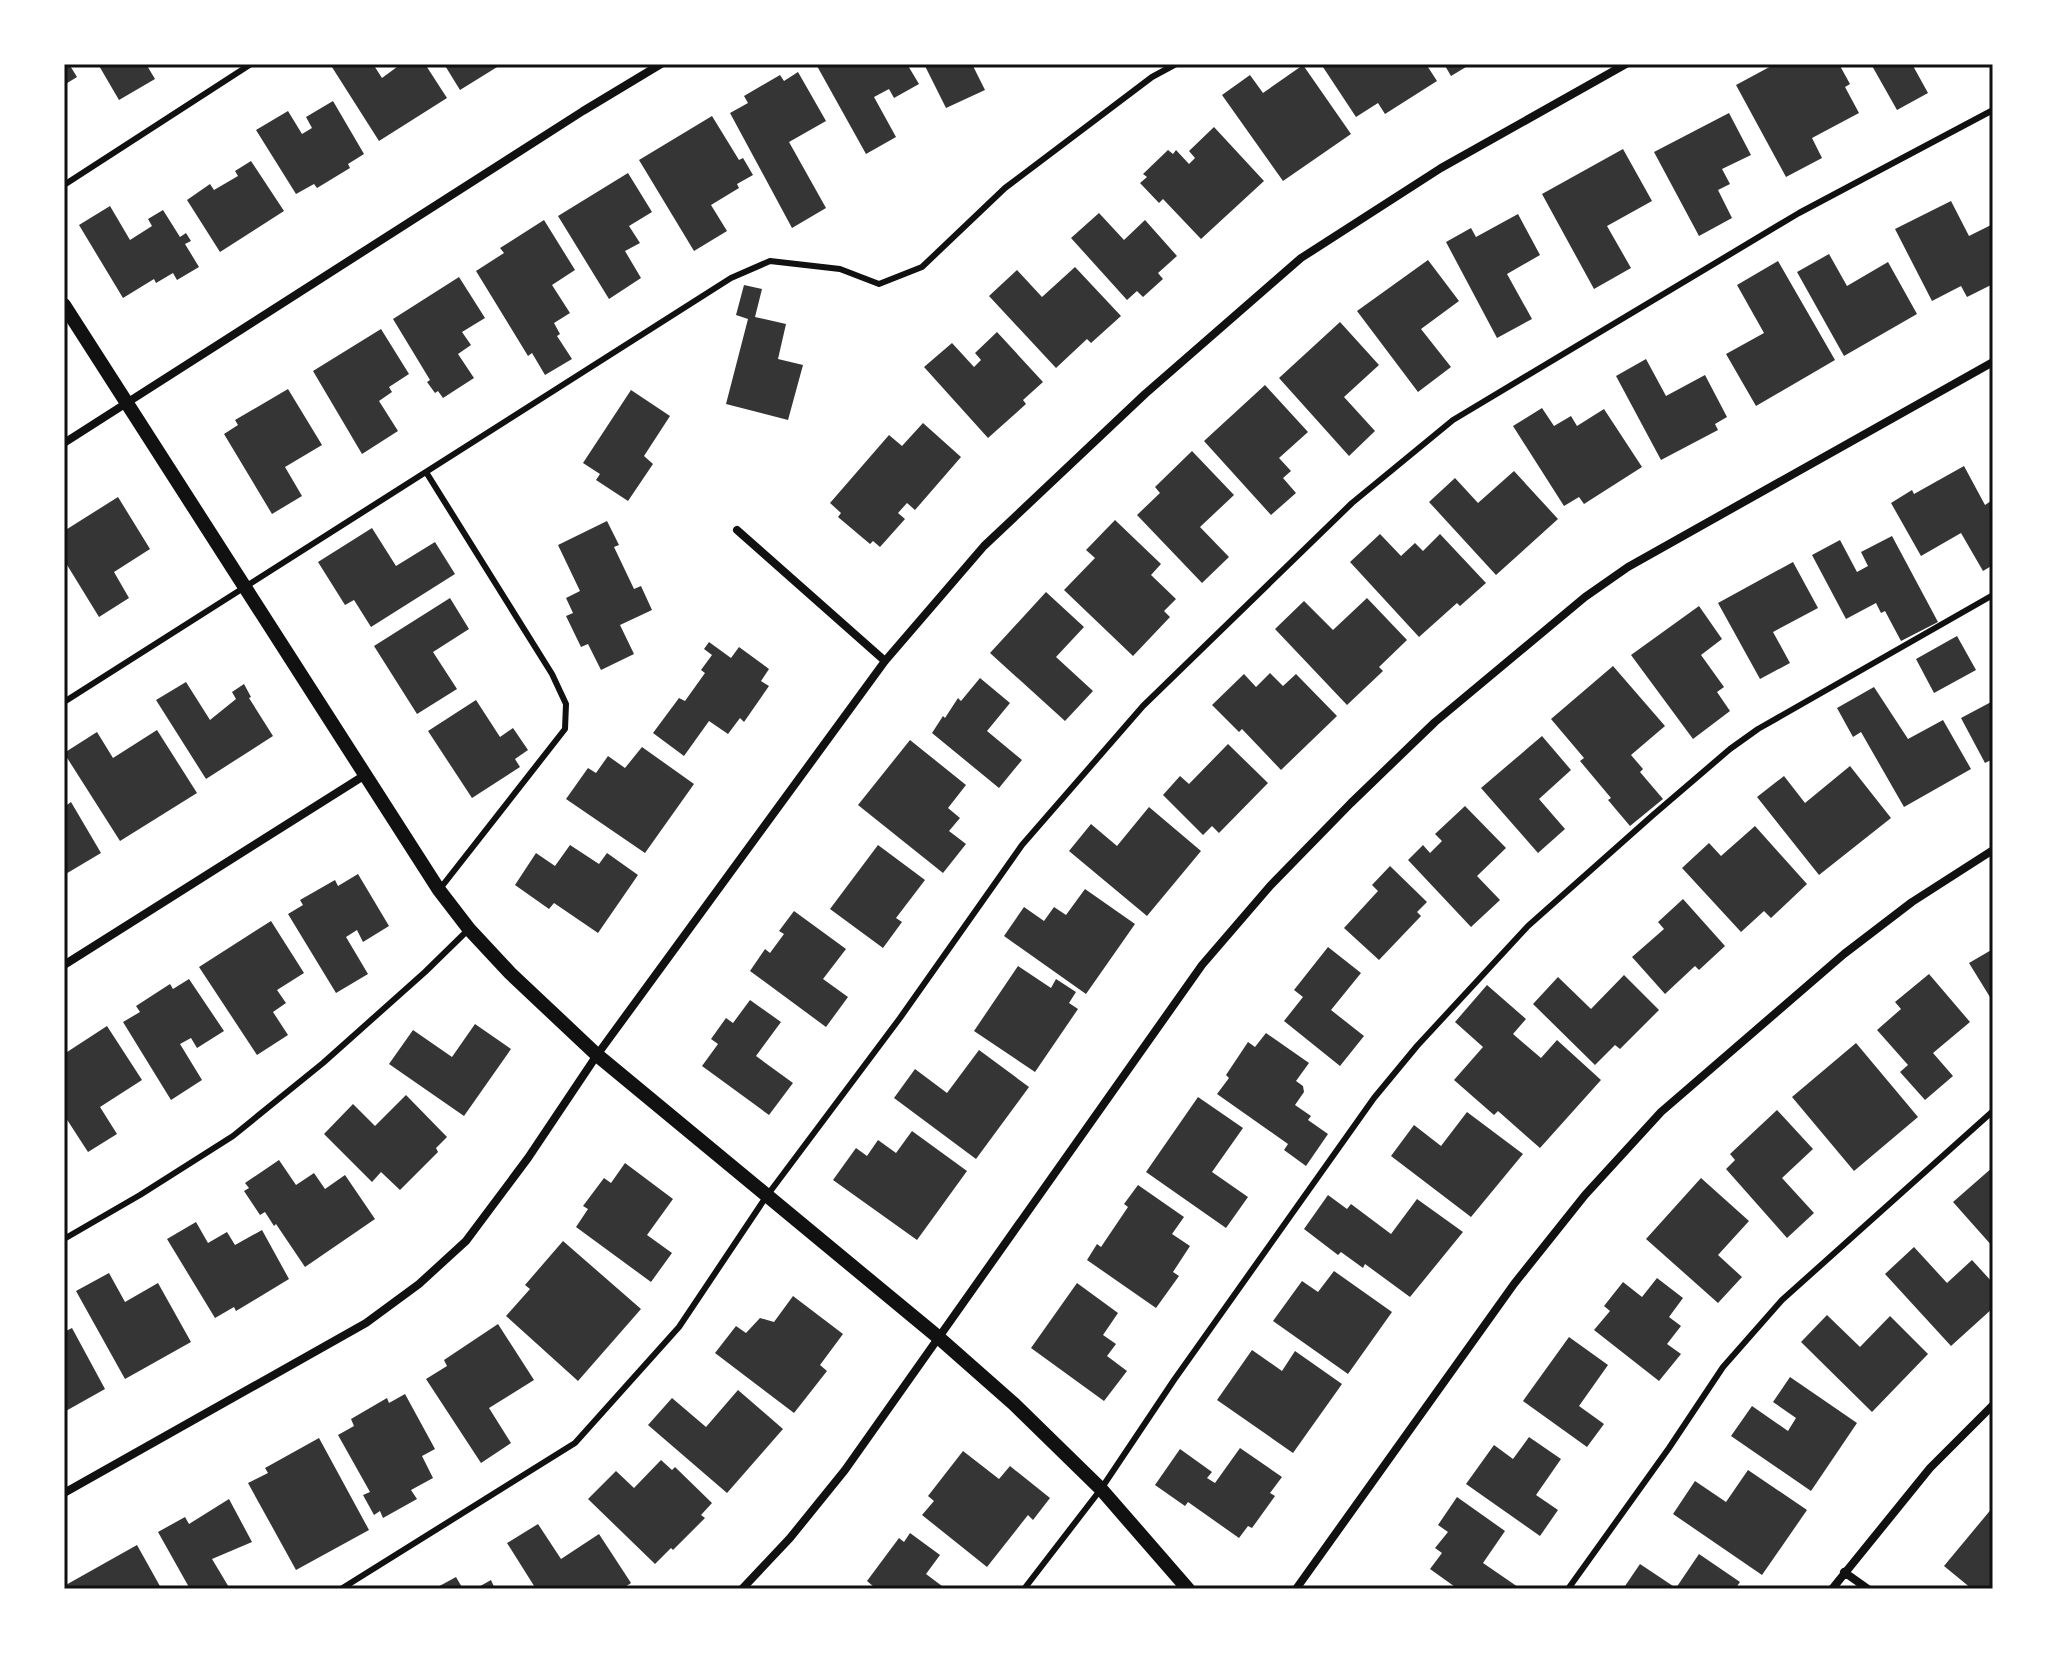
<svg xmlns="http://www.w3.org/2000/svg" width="2057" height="1653" viewBox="0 0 2057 1653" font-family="Manrope,sans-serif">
<rect width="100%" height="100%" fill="#fff"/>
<path fill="#353535" d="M64,64H69L77,77L64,85Z
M98,64H146L155,79L119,100Z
M330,64H373L382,78L401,64H425L447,98L379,141Z
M444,64H502L460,90Z
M820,64H907L919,84L894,98L889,89L874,97L896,137L866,154L817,66Z
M924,64H972L985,90L946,108Z
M1321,64H1426L1437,81L1385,114L1378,103L1356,117Z
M1444,64H1471L1451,76Z
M1775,64H1839L1850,84L1845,87L1859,113L1812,138L1822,158L1786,177L1736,85Z
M1871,64H1912L1928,93L1897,110Z
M1303,65L1351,134L1283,181L1222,95L1250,75L1263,93Z
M798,72L826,121L789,142L826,208L792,228L730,113L748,103L744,96L780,75L784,81Z
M333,101L364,154L348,164L350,168L317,188L314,184L296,194L256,130L288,111L302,134L312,128L306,117Z
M1729,113L1751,155L1722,169L1730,184L1718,190L1732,218L1699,236L1654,152Z
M712,116L739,160L743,158L753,175L737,184L739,188L711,205L727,231L694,251L639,160Z
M1214,127L1264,181L1201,239L1163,199L1159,203L1140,183L1147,177L1143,174L1168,150L1173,154L1176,150L1189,164L1195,158L1189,151Z
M1623,149L1652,201L1607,226L1631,268L1594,289L1542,194Z
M251,161L284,211L220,252L187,200L210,184L214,190L238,176L235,171Z
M628,173L652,212L629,226L640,243L625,251L641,278L609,299L558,216Z
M1951,201L1969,236L1993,224V284L1967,297L1961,286L1932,301L1895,229Z
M110,206L130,240L152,226L148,219L163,210L180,237L186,233L191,241L185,244L199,267L177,280L173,273L156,283L154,279L123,298L79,225Z
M1099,213L1124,240L1145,220L1177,256L1158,273L1163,279L1143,297L1137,291L1127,300L1071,238Z
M1518,214L1540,255L1507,274L1532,319L1497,338L1446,242L1471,228L1476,237Z
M544,220L575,270L552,285L570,313L554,323L560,334L557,336L572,359L545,375L532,353L528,356L476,271L504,253L500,248Z
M1829,254L1847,286L1888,262L1917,314L1844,356L1797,272Z
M1428,260L1459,301L1421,329L1451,367L1418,392L1357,311Z
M1778,261L1835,360L1756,406L1726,354L1764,333L1737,285Z
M1075,267L1121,316L1091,343L1087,339L1056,368L989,296L1017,270L1042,297Z
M459,277L485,318L462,332L471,345L458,354L474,378L443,398L438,391L435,393L427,382L430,380L393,319Z
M744,285L762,289L755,317L786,324L778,359L803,365L788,420L726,404L748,319L736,315Z
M1340,322L1379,365L1344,397L1375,431L1349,456L1279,378Z
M381,329L409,374L389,387L392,392L379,401L398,431L362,454L313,371Z
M997,332L1043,382L1023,400L1026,404L988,438L924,367L952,343L974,367L981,360L975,353Z
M1646,359L1666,396L1705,375L1727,417L1715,424L1718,430L1661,460L1616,376Z
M1265,385L1308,432L1279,458L1291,471L1283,478L1296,493L1271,515L1204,441Z
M288,389L322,445L285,467L302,496L272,514L224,434L238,425L235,420Z
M631,390L670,416L644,456L653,464L628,501L596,480L600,474L583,463Z
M1542,408L1554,426L1571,416L1577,426L1604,409L1642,467L1584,504L1579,497L1564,506L1513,426Z
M923,423L961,457L915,510L907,503L898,513L905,519L880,547L873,541L870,544L838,517L841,513L830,503L889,435L902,446Z
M1192,451L1234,495L1200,527L1229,557L1202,583L1137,515L1160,493L1155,487Z
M1964,466L1985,505L1991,501L1993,504V565L1983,571L1961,533L1921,556L1891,503L1912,490L1914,494Z
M1514,471L1558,519L1496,575L1429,502L1455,478L1478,503Z
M118,497L150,549L114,572L129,598L99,617L64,560V531Z
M1115,520L1161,564L1151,575L1176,599L1164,611L1170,617L1133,656L1064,590L1095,558L1086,550Z
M607,521L619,545L614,547L634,589L641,586L652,610L620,625L634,654L601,670L588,644L581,647L566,616L573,613L566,598L580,591L558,545Z
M372,528L396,566L435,542L455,574L371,627L354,600L345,605L318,562Z
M1380,534L1401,556L1415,543L1423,551L1440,534L1486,583L1460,606L1457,603L1419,637L1350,562Z
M1892,536L1938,622L1901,641L1885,611L1881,613L1876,603L1846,619L1812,555L1840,540L1857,572L1868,566L1861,552Z
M1793,562L1818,608L1773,632L1790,663L1760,679L1718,603Z
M1046,592L1084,627L1056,657L1093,691L1065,721L990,653Z
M450,598L469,629L433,652L457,689L417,714L374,646Z
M1367,598L1407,640L1379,667L1383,671L1347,705L1275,629L1304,601L1333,630Z
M1699,606L1722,639L1701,655L1724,687L1717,692L1730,711L1693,739L1631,655Z
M1957,636L1976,670L1934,693L1916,659Z
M709,642L731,658L739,647L769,669L761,681L769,686L744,722L740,718L728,734L709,721L684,756L653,733L679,698L685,701L705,673L701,670L712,655L704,649Z
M1613,666L1665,726L1631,755L1643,769L1640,772L1663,799L1630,826L1608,800L1611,798L1580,761L1584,758L1551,719Z
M1270,673L1283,686L1296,674L1337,716L1281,770L1242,729L1239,732L1212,705L1244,674L1256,687Z
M980,678L1010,703L987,731L1022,760L999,788L932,733L943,716L945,718L958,698L961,701Z
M186,682L210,720L236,699L232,692L244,684L251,697L249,698L273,736L206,779L156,700Z
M1874,687L1908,739L1943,720L1971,769L1904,807L1861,732L1853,737L1837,708Z
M476,700L500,737L513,728L528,750L515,759L520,767L472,798L428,731Z
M1993,701V759L1985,763L1961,718Z
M157,730L197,793L120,841L64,753L97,732L113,758Z
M1542,736L1571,770L1539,799L1565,829L1538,853L1481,788Z
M910,740L966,785L948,808L960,818L949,831L966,844L943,873L858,805Z
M1228,744L1268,783L1219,833L1212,826L1203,835L1163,795L1180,776L1189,784Z
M642,747L694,784L645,853L566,799L588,768L596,773L608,756L625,768Z
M1850,766L1891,818L1819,875L1757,797L1784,776L1805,803Z
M71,802L101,853L64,875V807Z
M1465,806L1506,848L1477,876L1500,900L1471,927L1408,860L1423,845L1430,853L1442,841L1435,834Z
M1149,807L1201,851L1147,916L1069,851L1091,824L1117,846Z
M1755,826L1807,884L1771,918L1764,911L1741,932L1682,868L1709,843L1721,856Z
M570,845L599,864L607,853L638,875L598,933L554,903L549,909L515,885L536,853L555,866Z
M878,845L925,880L896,918L902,922L883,948L830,909Z
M1390,866L1427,902L1417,912L1421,916L1379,960L1344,928L1378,891L1372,885Z
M358,874L389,926L363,942L357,930L346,937L368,974L336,993L288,914L303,905L300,900L335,880L338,886Z
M1085,889L1135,924L1086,994L1004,936L1024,907L1044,921L1054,907L1066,915Z
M1683,899L1725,946L1699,970L1695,966L1665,994L1632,957L1664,929L1658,922Z
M794,911L846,949L823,979L848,997L826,1027L750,971L765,949L770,953L784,934L779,931Z
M271,921L304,973L277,990L286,1003L273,1012L288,1035L257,1055L199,967Z
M1328,947L1361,973L1331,1010L1364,1036L1340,1066L1284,1021L1303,997L1294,990Z
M1993,949V1002L1969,963Z
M1018,966L1051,988L1056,979L1076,992L1069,1003L1078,1009L1035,1072L974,1031Z
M1929,974L1970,1022L1933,1053L1953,1076L1925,1100L1900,1072L1908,1065L1877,1030L1901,1009L1895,1002Z
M1624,975L1659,1010L1620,1049L1615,1045L1595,1065L1533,1004L1558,977L1591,1009Z
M189,979L224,1031L197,1048L191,1038L180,1044L202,1080L171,1100L123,1022L140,1012L136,1006L170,984L173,989Z
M1487,985L1526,1019L1513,1034L1541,1058L1557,1040L1601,1080L1540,1148L1498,1111L1494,1115L1454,1080L1483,1047L1455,1022Z
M750,1000L781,1022L756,1056L793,1083L769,1115L702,1066L718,1044L711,1039L726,1018L733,1023Z
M475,1024L511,1049L464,1116L389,1064L413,1030L452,1057Z
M107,1026L142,1080L100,1107L117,1134L88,1152L64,1115V1054Z
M1266,1033L1309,1063L1296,1081L1303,1086L1304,1092L1295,1105L1311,1116L1308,1120L1328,1134L1306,1166L1284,1150L1288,1144L1217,1094L1229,1078L1226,1075L1248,1042L1255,1047Z
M1856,1043L1918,1117L1854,1171L1792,1097Z
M979,1050L1029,1087L976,1159L894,1098L915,1069L947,1093Z
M406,1095L447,1137L436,1148L438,1152L400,1190L381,1172L372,1182L324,1134L353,1104L375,1126Z
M1198,1097L1243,1128L1212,1172L1248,1197L1226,1228L1146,1172Z
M1777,1110L1813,1149L1782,1178L1814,1213L1787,1238L1726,1169L1735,1160L1730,1154Z
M1467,1112L1523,1154L1471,1217L1391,1156L1414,1125L1441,1146Z
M912,1131L967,1171L917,1240L833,1180L856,1148L867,1156L878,1140L896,1153Z
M279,1160L296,1185L314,1173L325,1189L345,1175L375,1219L305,1267L276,1224L274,1226L265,1212L260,1215L244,1191L249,1188L245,1183Z
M625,1163L673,1199L647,1235L672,1253L651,1282L576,1227L588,1209L583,1206L604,1178L611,1183Z
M1993,1167V1247L1953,1202Z
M1701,1178L1749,1221L1718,1255L1742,1277L1718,1303L1646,1239Z
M1138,1185L1184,1217L1172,1234L1190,1246L1173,1272L1179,1276L1156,1308L1087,1260L1097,1244L1101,1247L1128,1207L1124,1204Z
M1328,1195L1347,1209L1351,1204L1391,1234L1417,1199L1463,1232L1410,1297L1365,1264L1363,1268L1341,1252L1338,1255L1304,1229Z
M196,1222L208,1243L227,1232L235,1245L262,1230L289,1279L236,1311L234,1307L215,1318L167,1239Z
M563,1241L641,1309L578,1381L506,1316L530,1289L525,1285Z
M1914,1247L1947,1283L1972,1260L1993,1283V1308L1951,1346L1885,1274Z
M1334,1271L1392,1312L1348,1374L1273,1321L1302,1281L1318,1292Z
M109,1273L125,1302L158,1283L191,1342L125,1379L76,1291Z
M1657,1278L1683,1298L1669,1317L1681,1326L1667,1344L1681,1354L1659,1381L1594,1330L1610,1311L1604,1306L1623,1282L1642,1297Z
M1077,1283L1118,1313L1103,1335L1116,1344L1107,1356L1127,1371L1104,1401L1031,1348Z
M793,1296L843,1334L820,1365L827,1371L794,1413L715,1353L736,1326L746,1333L760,1318L774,1322Z
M1827,1315L1860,1347L1890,1316L1928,1354L1872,1412L1801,1342Z
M498,1324L534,1380L489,1408L511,1443L481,1463L426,1379L447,1366L444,1360Z
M72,1328L105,1389L64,1412V1332Z
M1569,1337L1608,1365L1579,1406L1604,1424L1587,1447L1523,1401Z
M1252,1350L1282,1371L1295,1351L1342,1384L1293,1453L1217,1400Z
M1790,1377L1857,1423L1811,1491L1731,1436L1752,1406L1788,1431L1796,1418L1773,1402Z
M738,1390L783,1429L727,1493L648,1425L672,1398L706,1427Z
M405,1394L435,1449L422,1456L433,1478L411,1490L417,1499L383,1518L380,1511L374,1515L363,1495L370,1492L338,1435L354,1426L351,1419L387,1398L389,1403Z
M1529,1437L1561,1459L1536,1495L1558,1510L1540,1536L1466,1484L1494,1445L1513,1459Z
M319,1438L369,1530L296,1570L248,1483L268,1473L265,1468Z
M1240,1448L1282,1477L1270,1493L1275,1496L1252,1528L1248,1526L1239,1538L1188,1502L1185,1506L1155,1485L1180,1449L1212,1472L1207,1478L1215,1483Z
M963,1451L999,1479L1010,1466L1050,1498L1033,1520L1028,1515L987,1567L922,1515L934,1501L928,1496Z
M661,1460L672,1470L675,1467L712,1503L701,1515L705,1518L673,1550L671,1548L655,1564L588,1499L616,1471L634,1488Z
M1748,1470L1807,1510L1762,1575L1673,1514L1695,1481L1726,1502Z
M1457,1497L1505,1531L1483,1563L1518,1587L1516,1589H1458L1430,1569L1442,1553L1435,1548L1448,1532L1438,1525Z
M229,1499L252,1542L212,1559L230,1589H190L158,1532L185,1517L189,1524Z
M1993,1507V1589H1972L1944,1566Z
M538,1524L561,1559L599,1534L631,1583L622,1589H536L507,1543Z
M910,1533L940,1555L926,1574L946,1589H872L874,1587L867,1581L899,1538L904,1542Z
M137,1545L161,1588L65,1589L64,1586Z
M1699,1554L1740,1582L1735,1589H1623L1640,1564L1676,1588Z
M456,1577L463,1589H434Z
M491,1580L495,1589H475Z"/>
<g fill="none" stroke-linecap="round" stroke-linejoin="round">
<path stroke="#111" stroke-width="6" d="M64,185L251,64
M426,472L552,674L566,704L565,729L439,890
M64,702L731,278L770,261L840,269L879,284L922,267L1005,188L1152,77L1176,64
M64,1239L140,1195L233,1136L323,1063L425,972L469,929
M341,1589L575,1443L679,1327L766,1197L900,1018L1022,845L1143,706L1352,503L1453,420L1799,213L1993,110
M1024,1589L1101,1489L1174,1380L1374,1098L1417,1046L1528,926L1653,815L1730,749L1758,729L1993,595
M1568,1589L1669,1448L1723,1367L1782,1300L1993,1111"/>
<path stroke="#111" stroke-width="8" d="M64,443L583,111L661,64
M737,530L885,661
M64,965L365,775
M64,1493L366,1323L419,1284L466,1241L528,1158L597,1055L885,661L984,546L1145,394L1301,258L1441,168L1626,64
M1844,1572L1868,1589
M742,1589L790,1538L845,1470L1202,965L1270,886L1351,803L1435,722L1585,597L1628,567L1993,362
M1296,1589L1514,1284L1585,1195L1661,1112L1844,954L1912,902L1993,850
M1832,1589L1930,1468L1993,1405"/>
<path stroke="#111" stroke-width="14" d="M64,305L439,890L469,929L510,973L597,1055L938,1337L1014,1404L1101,1489L1188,1589"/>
</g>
<rect width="2057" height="1653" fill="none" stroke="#ffffff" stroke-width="132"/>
<rect x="66" y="66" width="1925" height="1521" fill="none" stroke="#111" stroke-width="3"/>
</svg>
